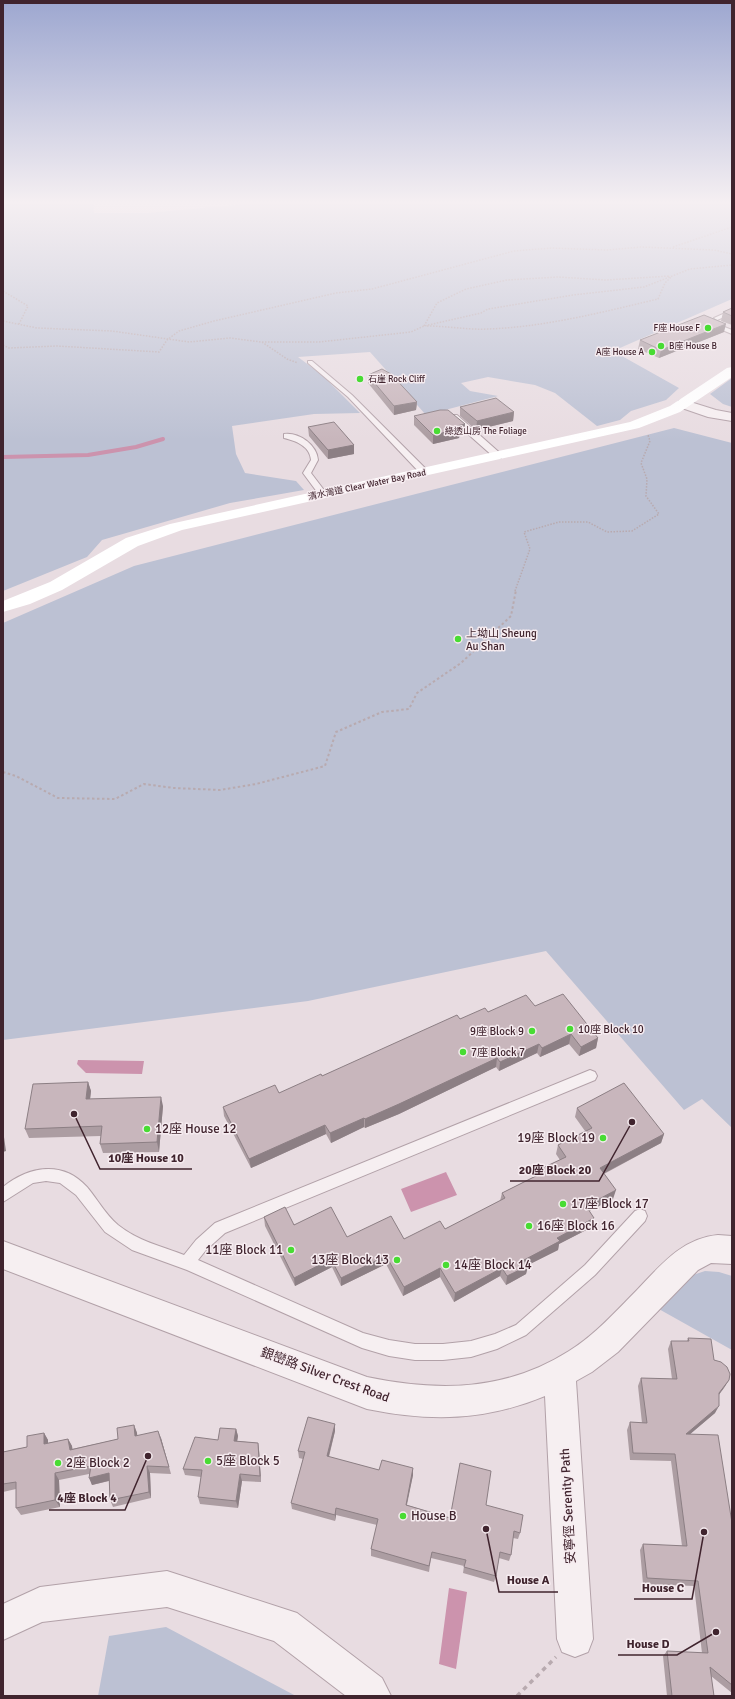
<svg xmlns="http://www.w3.org/2000/svg" width="735" height="1699" viewBox="0 0 735 1699" font-family="Signika,'Noto Sans TC',sans-serif">
<rect width="100%" height="100%" fill="#e8dce1"/>
<path fill="#bcc1d3" d="M3,202H93L94,213H147L270,202H732V299L613,351L679,388L666,400L631,411L620,420L597,426L555,393L535,385L488,377L461,383L470,391L498,396L426,415L370,352L298,357L322,375L360,413L314,414L232,426L236,454L245,473L296,481L304,490L230,503L102,540L87,557L3,591Z
M732,378V407L723,404L710,394Z
M674,428L732,443V1128L702,1099L684,1110L546,951L308,1001L3,1040V623L134,566Z
M705,1271L719,1272L732,1276V1350L657,1308L693,1275Z
M166,1627L296,1696H98L109,1636Z"/>
<path fill="#cc93ad" d="M78,1060L144,1061L142,1074L86,1073L77,1064Z
M446,1172L457,1195L411,1212L401,1189Z
M449,1588L467,1592L456,1669L439,1664Z"/>
<g fill="none" stroke-linecap="round" stroke-linejoin="round">
<path stroke="#cc93ad" stroke-width="4" d="M3,457L88,455L136,447L163,439"/>
<defs>
<path id="service" d="M732,310V314L717,320L714,318Z
M712,322L732,330V334L710,325L709,324Z
M308,361H312L352,395L427,470V474H421L348,397L308,363Z
M451,415H457L501,454V458H495L451,419Z
M284,434C299,432 317,445 318,460L311,473L327,494L326,496H320L303,473L311,460C310,446 296,441 284,438Z
M590,1070L595,1072L597,1076L595,1080L225,1233L206,1250L198,1260L363,1333L389,1340L415,1344H443L471,1341L495,1334L516,1325L585,1265L635,1211L640,1209L645,1211L647,1216L645,1221L595,1275L526,1335L497,1349L471,1357L443,1360H415L389,1356L362,1348L187,1270L132,1250L105,1232L76,1195L60,1183L46,1181L33,1183L3,1202V1187C29,1166 63,1160 87,1187C98,1200 105,1214 118,1225C138,1241 161,1246 184,1255L196,1240L215,1223Z"/>
<path id="minor" d="M684,400L716,410L732,413V421L708,417L679,407L677,404L679,401Z
M718,1235L732,1236V1264L711,1263L698,1270L618,1352L592,1372L576,1381L593,1639L588,1652L575,1657L562,1652L557,1639L545,1396C485,1421 431,1422 367,1409L3,1269V1241L367,1377C439,1392 506,1391 569,1351C595,1335 616,1311 637,1290C660,1266 682,1238 718,1235Z
M167,1571L297,1613L382,1678L391,1696H346L274,1641L167,1607L42,1622L3,1640V1604L40,1587Z"/>
</defs>
<use href="#service" stroke="#b2a1a8" stroke-width="2"/>
<use href="#minor" stroke="#b2a1a8" stroke-width="2"/>
<path stroke="#b8aaaf" stroke-width="1.5" stroke-dasharray="1.5 1.5" stroke-linecap="butt" d="M673,247L732,227
M3,291L28,306L19,324
M3,321L37,328L112,331L189,342L230,338L261,342H319L411,332L424,326L481,313L488,309L573,295L644,287L690,269L732,265
M424,326L437,303L466,289L507,280L558,277L606,280L670,276
M427,326C447,326 467,330 488,329C545,327 603,312 658,299L665,283L672,276
M262,342L287,359L298,363
M3,345L9,348L57,346L159,352L167,340L179,331L214,321L336,293L372,289L514,251L552,248L607,250L641,247L714,250L732,254
M515,591L530,549L524,532L559,522H588L607,532L632,531L659,514L646,496L647,479L641,463L650,441L648,435"/>
<path stroke="#b8aaaf" stroke-width="2" stroke-dasharray="2.5 2.5" stroke-linecap="butt" d="M3,772L16,776L58,798L115,799L144,784L174,788L220,790L256,784L325,766L336,732L382,712L409,709L417,693L461,663L511,616L516,590"/>
<path stroke="#b8aaaf" stroke-width="3.5" stroke-dasharray="4.5 4.5" stroke-linecap="butt" d="M517,1696L556,1657"/>
<use href="#service" fill="#f6eff1" fill-rule="evenodd"/>
<use href="#minor" fill="#f6eff1" fill-rule="evenodd"/>
<path fill="#fff" fill-rule="evenodd" d="M732,367V377L680,412L639,428L182,530L138,546L62,590L30,604L3,612V601L50,582L126,538L170,524L630,422L670,406L727,368Z"/>
</g>
<path fill="#ac9da2" d="M732,308V325L721,321L723,312Z
M724,332L659,358L638,349L640,340Z
M368,375L417,402L416,410L394,415L368,383Z
M460,407L514,412L513,421L476,430L460,416Z
M414,416L465,424L464,433L460,434L459,438L433,444L414,425Z
M308,427L354,445V454L328,459L309,436Z
M535,1006L598,1038L596,1048L579,1056L569,1044L540,1057L537,1053L499,1071L496,1067L399,1114L365,1128L364,1127L331,1143L326,1134L251,1168L224,1116L223,1107L279,1093L322,1076L460,1019L488,1012Z
M88,1082L91,1091L90,1099L163,1106L159,1152L103,1153L100,1144L101,1136L29,1138L25,1129Z
M577,1108L664,1134L661,1143L604,1174L613,1199L589,1211L592,1227L559,1244L558,1250L528,1265L526,1274L506,1285L500,1276L454,1302L440,1277L403,1296L386,1264L341,1286L332,1267L295,1286L265,1226L264,1217L347,1237L404,1239L445,1229L500,1201L502,1193L535,1176L536,1171L560,1160L556,1154L558,1145L585,1131L575,1117Z
M688,1338L714,1360L729,1380L719,1394L715,1413L690,1434L732,1523V1693L711,1676L714,1696H667L663,1656L667,1651L702,1653L694,1586L643,1584L640,1550L643,1544L682,1546L671,1461L630,1460L627,1430L630,1422L642,1423L638,1386L641,1378L672,1379L668,1349L671,1341H687Z
M335,1424V1431L329,1457L379,1470L413,1468V1475L407,1505L450,1518L486,1505L520,1533L518,1539L513,1538L511,1555L509,1561L499,1558L496,1576L494,1582L463,1573L464,1566L431,1558L429,1572L371,1556V1549L377,1525L336,1515L335,1521L292,1509L291,1503L303,1459L299,1458L298,1451Z
M134,1425L137,1433V1436L161,1438L171,1474L150,1473L151,1498L113,1507L110,1500L109,1481L92,1485L89,1474L59,1480L60,1507L21,1515L16,1508V1489L3,1492V1452L27,1447L44,1433L48,1440V1443L68,1439L72,1446V1449L118,1439Z
M236,1429L238,1436L237,1441L258,1443L259,1450L261,1482L242,1481L238,1508L200,1504L198,1497L201,1477L185,1475L183,1469L218,1440Z"/>
<path fill="#8c7f84" d="M726,324L724,332L659,358L661,350Z
M417,402L416,410L394,415V406Z
M514,412L513,421L476,430L477,421Z
M465,424L464,433L460,434L459,438L433,444V435L457,426Z
M354,445V454L328,459V450Z
M571,1034L569,1044L540,1057L542,1048Z
M598,1038L596,1048L579,1056L581,1047Z
M539,1044L537,1053L499,1071L500,1062Z
M497,1058L496,1067L399,1114L365,1128V1119Z
M88,1082L91,1091L89,1108L86,1099Z
M161,1097L163,1106L159,1152L157,1142Z
M364,1118V1127L331,1143L330,1133Z
M325,1125L326,1134L251,1168L249,1159Z
M3,1130L6,1151L3,1152Z
M664,1134L661,1143L597,1177L600,1168Z
M616,1190L613,1199L583,1214L586,1206Z
M594,1218L592,1227L559,1244L558,1250L522,1268L524,1260L557,1238Z
M386,1256V1264L341,1286V1278Z
M331,1259L332,1267L295,1286L294,1278Z
M528,1266L526,1274L506,1285L507,1276Z
M440,1268V1277L403,1296L404,1287Z
M502,1268L500,1276L454,1302L455,1293Z
M729,1380L724,1388L715,1400L719,1393Z
M719,1406L715,1413L682,1441L686,1434Z
M335,1424V1431L327,1463V1456Z
M134,1425L137,1433L138,1443L135,1436Z
M236,1429L238,1436L236,1448L234,1441Z
M158,1431L161,1438L171,1474L169,1467Z
M44,1433L48,1440V1451L44,1444Z
M68,1439L72,1446L74,1457L70,1450Z
M258,1443L259,1450L261,1482L260,1476Z
M147,1466L150,1473L151,1498L149,1492Z
M413,1468V1475L405,1512L406,1505Z
M55,1473L59,1480L60,1507L55,1500Z
M109,1473L112,1480L92,1485L89,1478Z
M240,1474L242,1481L238,1508L236,1501Z
M336,1508V1515L335,1521V1515Z"/>
<path fill="#c8b6bc" stroke="#8c7f84" d="M732,308V316L723,312Z
M704,315L726,324L661,350L640,340Z
M382,369L391,374L417,402L394,406L368,375Z
M496,398L514,412L477,421L460,407Z
M440,410H448L465,424L457,426L460,429L433,435L414,416Z
M334,422L354,445L328,450L308,427Z
M563,994L598,1038L581,1047L571,1034L542,1048L539,1044L500,1062L497,1058L399,1104L365,1119L364,1118L330,1133L325,1125L249,1159L223,1107L275,1085L279,1093L321,1074L322,1076L457,1015L460,1019L485,1008L488,1012L526,995L535,1006Z
M88,1082L86,1099L161,1097L157,1142L100,1144L102,1126L25,1129L33,1084Z
M624,1083L664,1134L600,1168L616,1190L586,1206L594,1218L557,1238L560,1241L524,1260L528,1266L507,1276L502,1268L455,1293L440,1268L404,1287L386,1256L341,1278L331,1259L294,1278L264,1217L285,1207L294,1225L331,1207L347,1237L391,1216L404,1239L440,1221L445,1229L505,1198L502,1193L538,1175L536,1171L566,1157L558,1145L592,1128L577,1108Z
M688,1338L711,1339L714,1360L721,1362L727,1367L730,1374L729,1380L719,1393V1406L686,1434L718,1435L732,1523V1685L710,1667L714,1696H672L667,1651L708,1653L698,1581L647,1578L643,1544L687,1546L675,1454L633,1453L630,1422L647,1423L641,1378L677,1379L671,1341H689Z
M308,1417L335,1424L327,1456L379,1470L382,1460L413,1468L406,1505L450,1518L460,1463L491,1471L486,1505L523,1515L520,1533L514,1531L511,1555L500,1552L496,1576L464,1567L466,1560L432,1552L429,1566L371,1549L378,1519L336,1508L335,1515L291,1503L305,1452L298,1451Z
M134,1425L135,1436L158,1431L169,1467L147,1466L149,1492L110,1500L109,1473L89,1478L91,1466L55,1473V1500L16,1508V1482L3,1484V1452L27,1447V1436L44,1433V1444L68,1439L70,1450L118,1439L117,1428Z
M220,1428L236,1429L234,1441L258,1443L260,1476L240,1474L236,1501L198,1497L202,1470L183,1469L195,1437L218,1440Z"/>
<linearGradient id="sky" x2="0" y2="1"><stop stop-color="#9da7d0"/><stop offset="0.46" stop-color="#f5eff2"/><stop offset="1" stop-color="#f5eff2" stop-opacity="0"/></linearGradient>
<rect width="735" height="440" fill="url(#sky)"/>
<g fill="#48dc33" stroke="#f6ecf0" stroke-width="1.5">
<circle cx="708" cy="328" r="4"/>
<circle cx="661" cy="346" r="4"/>
<circle cx="652" cy="352" r="4"/>
<circle cx="360" cy="379" r="4"/>
<circle cx="437" cy="431" r="4"/>
<circle cx="458" cy="639" r="4"/>
<circle cx="570" cy="1029" r="4"/>
<circle cx="532" cy="1031" r="4"/>
<circle cx="463" cy="1052" r="4"/>
<circle cx="147" cy="1129" r="4"/>
<circle cx="603" cy="1138" r="4"/>
<circle cx="563" cy="1204" r="4"/>
<circle cx="529" cy="1226" r="4"/>
<circle cx="291" cy="1250" r="4"/>
<circle cx="397" cy="1260" r="4"/>
<circle cx="446" cy="1265" r="4"/>
<circle cx="208" cy="1461" r="4"/>
<circle cx="58" cy="1463" r="4"/>
<circle cx="403" cy="1516" r="4"/>
</g>
<g text-anchor="middle" dominant-baseline="central" stroke-width="3" stroke-linejoin="round" paint-order="stroke">
<g font-size="9" fill="#40242e" stroke="#f6ecf0" text-anchor="start">
<text x="700" y="328" text-anchor="end">F座 House F</text>
<text x="669" y="346">B座 House B</text>
<text x="644" y="352" text-anchor="end">A座 House A</text>
<text x="368" y="379">石崖 Rock Cliff</text>
<text x="445" y="431">綠透山房 The Foliage</text>
</g>
<g font-size="9" fill="#40242e" stroke="#f6ecf0">
<text transform="translate(367 485) rotate(-12)">清水灣道 Clear Water Bay Road</text>
</g>
<g font-size="11" fill="#40242e" stroke="#f6ecf0" text-anchor="start">
<text x="466" y="633">上坳山 Sheung<tspan x="466" dy="13">Au Shan</tspan></text>
<text x="578" y="1029">10座 Block 10</text>
<text x="524" y="1031" text-anchor="end">9座 Block 9</text>
<text x="471" y="1052">7座 Block 7</text>
</g>
<g font-size="13" fill="#40242e" stroke="#f6ecf0" text-anchor="start">
<text x="155" y="1129">12座 House 12</text>
<text x="595" y="1138" text-anchor="end">19座 Block 19</text>
<text x="571" y="1204">17座 Block 17</text>
<text x="537" y="1226">16座 Block 16</text>
<text x="283" y="1250" text-anchor="end">11座 Block 11</text>
<text x="389" y="1260" text-anchor="end">13座 Block 13</text>
<text x="454" y="1265">14座 Block 14</text>
<text x="216" y="1461">5座 Block 5</text>
<text x="66" y="1463">2座 Block 2</text>
<text x="411" y="1516">House B</text>
</g>
<g font-size="13" fill="#40242e" stroke="#f6ecf0">
<text transform="translate(325 1375) rotate(20)">銀巒路 Silver Crest Road</text>
<text transform="translate(568 1506) rotate(-93)">安寧徑 Serenity Path</text>
</g>
</g>
<path fill="none" stroke="#40242e" stroke-width="1.5" d="M74 1114L100 1169H192M632 1122L599 1181H510M148 1456L125 1510H49M486 1529L499 1592H558M704 1532L692 1599H634M716 1632L677 1655H618"/>
<g fill="#40242e" stroke="#f6ecf0" stroke-width="1.5">
<circle cx="74" cy="1114" r="4"/>
<circle cx="632" cy="1122" r="4"/>
<circle cx="148" cy="1456" r="4"/>
<circle cx="486" cy="1529" r="4"/>
<circle cx="704" cy="1532" r="4"/>
<circle cx="716" cy="1632" r="4"/>
</g>
<g font-size="12" text-anchor="middle" font-weight="bold" fill="#40242e" stroke="#f6ecf0" stroke-width="3" stroke-linejoin="round" paint-order="stroke">
<text x="146" y="1162">10座 House 10</text>
<text x="555" y="1174">20座 Block 20</text>
<text x="87" y="1502">4座 Block 4</text>
<text x="528" y="1584">House A</text>
<text x="663" y="1592">House C</text>
<text x="648" y="1648">House D</text>
</g>
<rect width="735" height="1699" fill="none" stroke="#40242e" stroke-width="8"/>
</svg>
